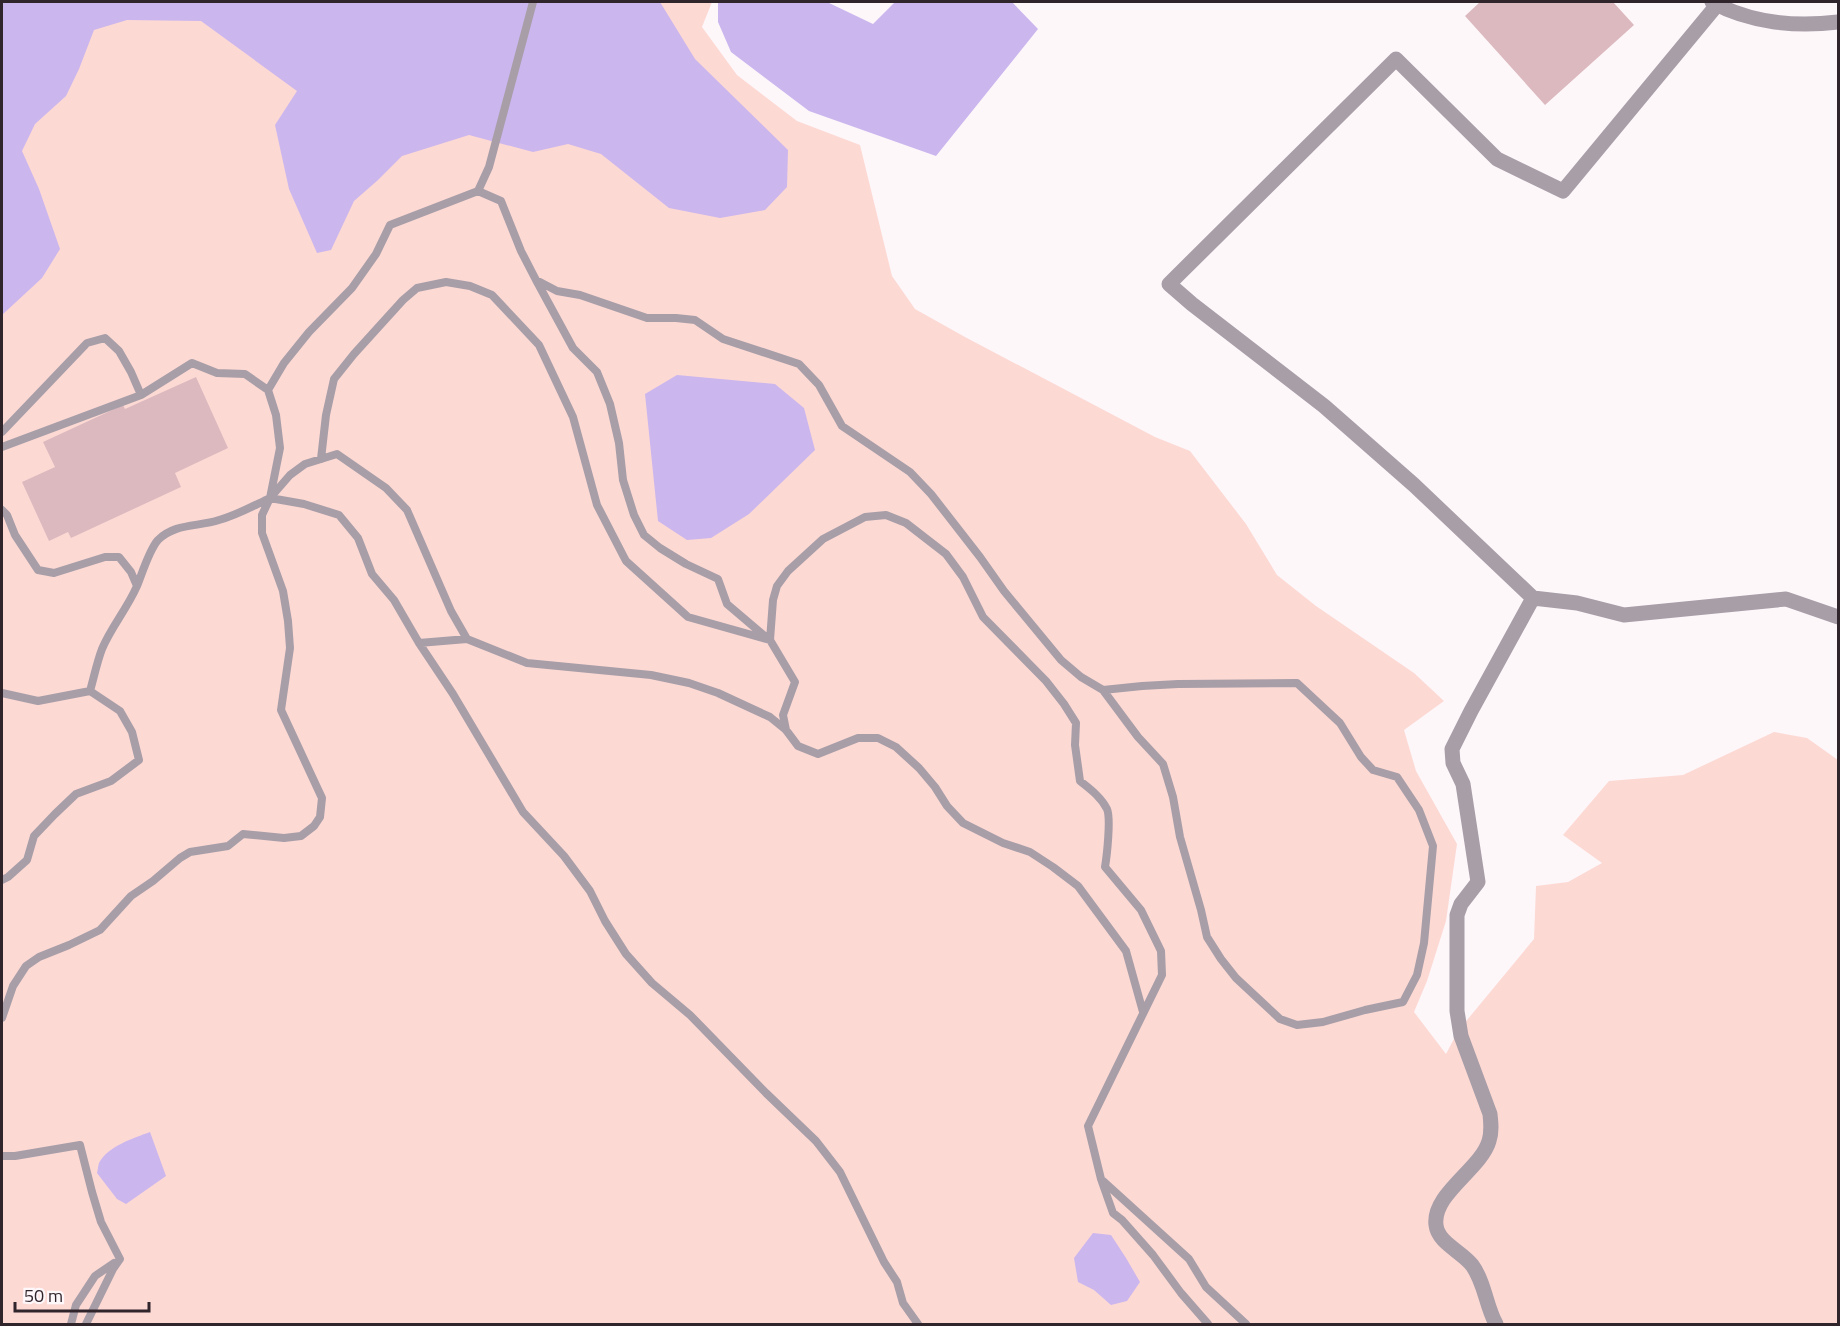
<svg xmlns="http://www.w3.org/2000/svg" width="1840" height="1326" viewBox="0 0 1840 1326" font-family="'Titillium Web',sans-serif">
<rect width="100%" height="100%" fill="#fdf7fa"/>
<path fill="#fdd9d4" d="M2,2H712L702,27L737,75L797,121L860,145L892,276L915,309L965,337L1155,437L1190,451L1246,524L1277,575L1316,606L1414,673L1444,701L1404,730L1416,771L1457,844L1446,921L1427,981L1414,1012L1446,1054L1458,1031L1534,939L1536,886L1568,882L1602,863L1563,835L1609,781L1683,775L1774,732L1807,738L1838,760V1324H2Z"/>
<path fill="#cbb6ee" d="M2,2H660L695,59L788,150L787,187L765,210L720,218L669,208L601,154L568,144L533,152L469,135L402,156L378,180L354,201L331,250L317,253L289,189L275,125L297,91L201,21L127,20L94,30L79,69L66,96L35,124L22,151L39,189L60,249L42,278L2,315Z
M718,2H827L873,24L895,2H1012L1038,29L936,156L809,111L731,52L718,22Z
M677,375L775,384L804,408L815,450L749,514L711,538L687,540L658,521L645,394Z
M150,1132L166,1176L126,1204L117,1199L97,1173C98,1169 98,1166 99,1163C108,1146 134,1138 150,1132Z
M1093,1233L1111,1235L1126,1258L1140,1282L1127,1301L1111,1305L1094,1290L1078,1282L1074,1258Z"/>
<path fill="#dcb9bf" d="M1480,2H1613L1634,25L1545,105L1465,16Z
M196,377L228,448L175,473L181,487L71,538L68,532L49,541L22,482L55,467L43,442L123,405L125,409Z"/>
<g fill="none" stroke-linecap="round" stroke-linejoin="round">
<path stroke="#a89ea8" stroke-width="8" d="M478,191L501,201L521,251L536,280L557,291L580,295L647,318H676L695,320L723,339L799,364L819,385L842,426L910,472L931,494L980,557L1004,591L1061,660L1081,677L1103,690L1142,686L1178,684L1297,683L1340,723L1361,757L1373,770L1397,777L1419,810L1433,846L1424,943L1417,975L1403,1002L1365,1010L1323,1022L1297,1025L1280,1019L1236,978L1221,959L1207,937L1201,910L1180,837L1173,797L1163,764L1138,737L1103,690
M536,280L573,348L597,372L610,404L619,443L623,480L634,515L644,535L660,548L686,564L718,579L727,604L767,638
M268,390L284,363L309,332L352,288L376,254L390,225L478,191L489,167L533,2
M2,432L87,343L105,338L119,351L131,372L141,395
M2,447L141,395L192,363L217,373L245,374L268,390L276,415L280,448L270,498L304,504L339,515L358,538L372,574L394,600L419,643L453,694L523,812L564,856L590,891L605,921L626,954L652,983L690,1015L766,1093L816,1141L840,1172L884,1262L897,1282L903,1303L918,1324
M321,459L326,415L334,379L354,354L403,300L417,288L446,282L470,286L492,295L539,345L573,417L597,505L626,561L688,617L770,640
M2,510L7,515L15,535L38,570L54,573L105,557H119L131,572L137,586C127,609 111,627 102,649C97,662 94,677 90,691L38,701L2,693
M137,586C142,574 149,550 158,540C175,523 198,527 219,520C237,515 253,506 270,498
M419,643L467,639L527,663L651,675L689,683L718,693L770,717L786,730L798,746L818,754L858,738H878L896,747L919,768L935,787L947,806L963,823L1003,843L1030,852L1053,867L1078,886L1126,951L1143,1012
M786,730L783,715L795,682L770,640L773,600L777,586L788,571L823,539L865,517L886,515L906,523L946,554L963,577L983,617L1046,681L1064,704L1076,723L1075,745L1080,781C1090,789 1101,797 1107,809C1111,818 1107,855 1105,867L1141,910L1161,951L1162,975L1088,1126L1101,1179L1113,1213L1122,1220L1153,1255L1181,1293L1208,1324
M2,880L8,877L27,860L34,836L55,814L76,794L111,781L139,760L132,732L120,711L90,691
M2,1018L13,986L26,966L39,957L69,945L100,930L131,896L153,881L180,858L190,852L228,846L243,834L284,838L301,836L314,826L320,817L322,798L281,710L290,648L288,621L283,591L262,533V515L270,498L290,475L305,464L337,454L386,488L407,510L451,611L467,639
M2,1156H15L80,1145L92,1192L101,1222L120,1259L113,1269L86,1324
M1103,1181L1189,1259L1206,1287L1246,1324
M71,1324L76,1305L95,1276L114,1263"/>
<path stroke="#a89ea8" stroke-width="15" d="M1717,5L1563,191L1497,159L1396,59L1169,284L1192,304L1324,406L1414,485L1533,598L1577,603L1624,615L1786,599L1838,617
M1496,1324C1486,1306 1485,1283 1472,1265C1461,1251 1438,1243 1436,1225C1432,1194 1481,1169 1489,1141C1492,1132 1491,1123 1490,1114L1461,1036L1457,1011V915L1461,904L1478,882L1463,784L1453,763L1452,749L1471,711L1533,598"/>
<path stroke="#a89ea8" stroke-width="15" d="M1712,2C1750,23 1796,27 1838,22"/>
</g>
<rect width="1840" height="1326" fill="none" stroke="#31252c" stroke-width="6"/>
<path d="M15 1302v9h134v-9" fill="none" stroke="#31252c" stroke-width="3"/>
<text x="24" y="1302" font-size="18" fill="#31252c" stroke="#fdf7fa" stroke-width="4.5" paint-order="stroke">50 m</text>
</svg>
